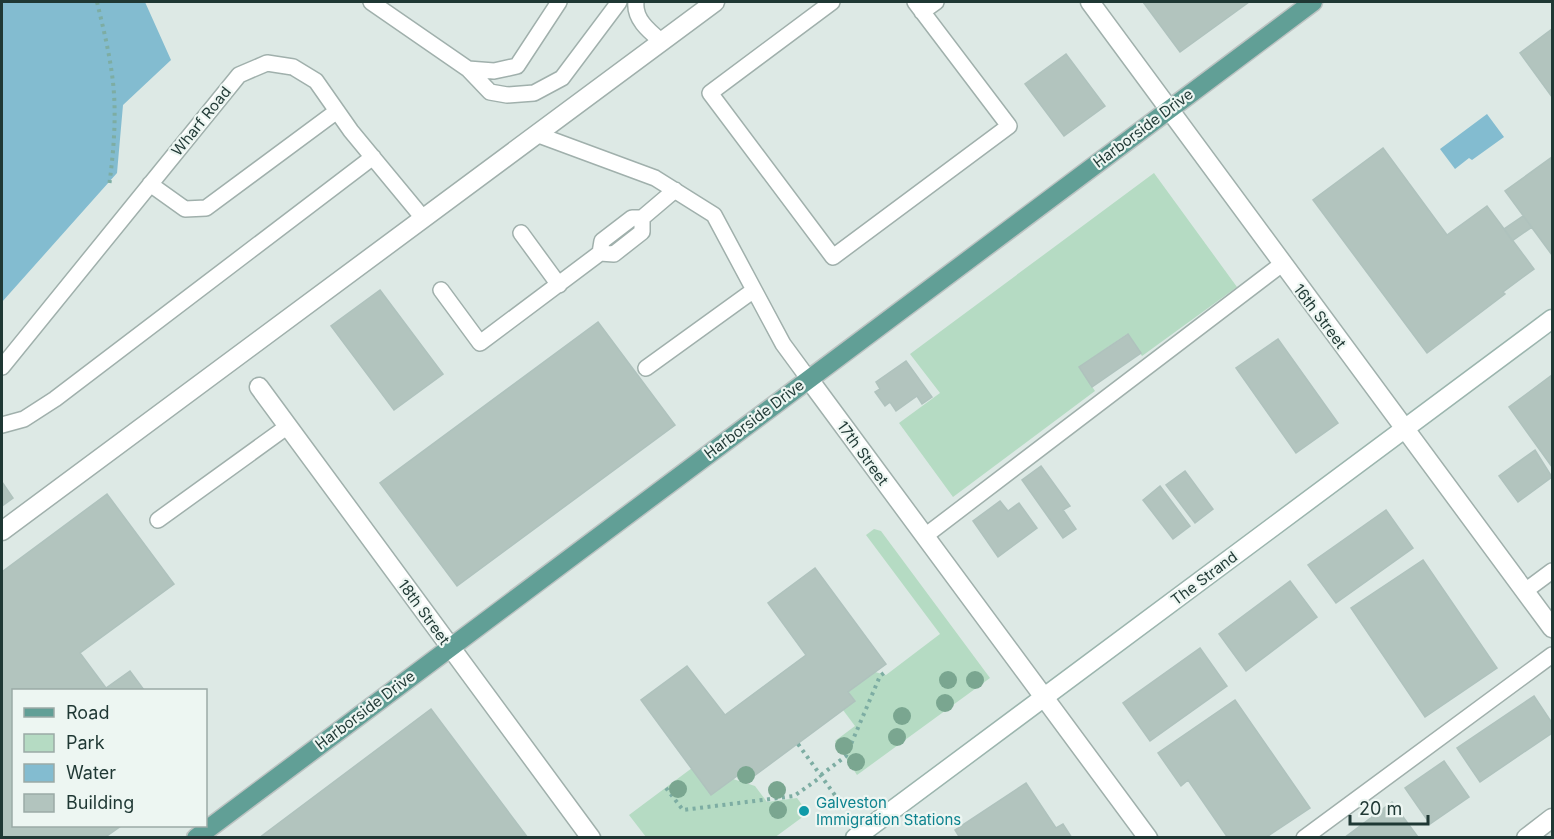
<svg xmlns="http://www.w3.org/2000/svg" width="1554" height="839" viewBox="0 0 1554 839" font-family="Inter,sans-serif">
<rect width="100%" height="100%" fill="#dde9e5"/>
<path fill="#b5dbc3" d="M1154,173L1237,287L1142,356L1127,334L1079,367L1095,391L953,497L899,423L940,393L910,354Z
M874,529L881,531L990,678L857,775L835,741L855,726L843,710L854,701L848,692L875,672L886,675L940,634L866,535Z
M692,768L711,795L733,779L755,786L767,802L797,798L808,813L774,838L646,837L629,815Z"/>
<path fill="#83bcd0" d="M2,2H145L171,60L123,105L117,173L2,302Z
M1487,114L1504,137L1472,160L1469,158L1455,169L1440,149Z"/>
<path fill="#b2c4be" stroke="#afc2bd" stroke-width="1.5" d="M1143,2H1249L1180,52Z
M1552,29V97L1520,53Z
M1066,54L1105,106L1064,136L1025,84Z
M1383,148L1447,235L1487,206L1534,269L1503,292L1505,294L1427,353L1313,200Z
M1552,157V255L1505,191Z
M1523,216L1532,227L1512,241L1504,229Z
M380,290L443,374L394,410L331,326Z
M598,322L675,425L457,586L380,483Z
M1128,334L1141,353L1092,387L1079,367Z
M1278,339L1338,423L1296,453L1236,368Z
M906,361L932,397L922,404L917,396L896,411L890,402L885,406L875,392L880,389L876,382Z
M1552,375V467L1509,407Z
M1535,450L1552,477L1518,502L1499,476Z
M1041,466L1070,506L1063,510L1076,529L1063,538L1022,480Z
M1185,471L1213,509L1195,523L1166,485Z
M2,482L13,498L2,506Z
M1160,486L1190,526L1173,539L1143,500Z
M107,494L174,584L80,653L106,688L130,671L144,690H14V826H121L104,838H2V572Z
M1000,501L1008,511L1019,503L1037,528L998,557L973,521Z
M1386,510L1413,548L1336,603L1308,565Z
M1423,560L1497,668L1425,717L1351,608Z
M815,568L886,664L848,692L855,701L754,776L748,768L711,795L641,700L687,666L725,715L806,655L768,603Z
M1290,581L1317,617L1246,671L1219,634Z
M1200,648L1227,686L1150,741L1123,703Z
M1534,696L1552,723V733L1480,782L1457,748Z
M1235,700L1310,808L1265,838H1228L1188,780L1181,786L1158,753Z
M431,709L528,838H259Z
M1444,761L1469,797L1430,824L1405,788Z
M1026,783L1056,828L1063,824L1072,838H960L955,830Z
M1392,802L1418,837L1344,838Z"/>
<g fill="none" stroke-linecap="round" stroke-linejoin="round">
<defs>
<path id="lane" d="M371,2L468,69L494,71L517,66L559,2
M636,2C634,19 649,31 661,41
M832,2L710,93L833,257L1009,126L915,2
M922,12L936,2
M468,69L490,92L507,95L534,93L562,78L619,2
M536,134L655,178L714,215L783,344L808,378
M150,184L185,209L206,208L337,111
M521,233L559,285
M600,253L602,241L632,218H642L675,190
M441,290L480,343L600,253L614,254L642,232V218
M2,367L239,75L267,63L293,67L316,81L351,131L423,218
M646,368L754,290
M2,425L24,419L55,399L373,157
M158,520L288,426
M925,536L1282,264
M1525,591L1552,571
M1304,838L1552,655"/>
<path id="street" d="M1090,2L1552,628
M808,378L1148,838
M259,387L591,838
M2,531L715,2
M1526,838L1552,818"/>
<path id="secondary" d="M855,838L1552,319"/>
<path id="primary" d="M196,838L1313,2"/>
</defs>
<use href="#lane" stroke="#a0b0ac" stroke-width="18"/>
<use href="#street" stroke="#a0b0ac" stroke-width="21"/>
<use href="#secondary" stroke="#9cb5ae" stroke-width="21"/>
<use href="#primary" stroke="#bcc3c2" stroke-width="21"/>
<path stroke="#7dada3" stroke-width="4" stroke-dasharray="3 4.5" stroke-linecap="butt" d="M97,2C104,31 112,63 114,94C116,125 113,156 109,187
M798,744L837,798
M821,775L846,756L880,676L884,673
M666,788L683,810L794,796L821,777"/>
<use href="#lane" stroke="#fff" stroke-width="15"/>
<use href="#street" stroke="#fff" stroke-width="18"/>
<use href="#secondary" stroke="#fff" stroke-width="18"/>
<use href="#primary" stroke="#619f96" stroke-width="18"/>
</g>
<g fill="#7aa690">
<circle cx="948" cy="680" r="9"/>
<circle cx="975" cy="680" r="9"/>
<circle cx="945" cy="703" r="9"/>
<circle cx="902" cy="716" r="9"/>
<circle cx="897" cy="737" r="9"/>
<circle cx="844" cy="746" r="9"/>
<circle cx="856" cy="762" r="9"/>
<circle cx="746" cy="775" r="9"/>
<circle cx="678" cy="789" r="9"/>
<circle cx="777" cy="790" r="9"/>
<circle cx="778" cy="810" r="9"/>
</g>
<circle fill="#0f9aa8" stroke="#edf6f2" stroke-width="2" cx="804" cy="811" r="6"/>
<g text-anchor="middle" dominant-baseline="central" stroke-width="4.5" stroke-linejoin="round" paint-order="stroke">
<g font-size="15" fill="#1f3834" stroke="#edf6f2">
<text transform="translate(201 121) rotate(-51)">Wharf Road</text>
<text transform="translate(1143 128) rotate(-37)">Harborside Drive</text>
<text transform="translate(1320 316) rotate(53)">16th Street</text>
<text transform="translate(754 419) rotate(-37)">Harborside Drive</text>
<text transform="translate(863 453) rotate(54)">17th Street</text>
<text transform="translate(1204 578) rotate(-37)">The Strand</text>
<text transform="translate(424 612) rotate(54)">18th Street</text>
<text transform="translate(365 710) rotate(-37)">Harborside Drive</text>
</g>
<g font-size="15" fill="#0d838f" stroke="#edf6f2" text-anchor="start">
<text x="816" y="802">Galveston<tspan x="816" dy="17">Immigration Stations</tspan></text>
</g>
</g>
<rect width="1554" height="839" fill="none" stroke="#1f3834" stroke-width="6"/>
<rect x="12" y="689" width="195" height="138" fill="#edf6f2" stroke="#9baaa6" stroke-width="1.5"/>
<rect x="24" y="708" width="30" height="9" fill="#619f96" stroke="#9baaa6" stroke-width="1.5"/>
<text x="66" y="719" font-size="18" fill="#1f3834">Road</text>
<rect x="24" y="734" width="30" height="18" fill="#b5dbc3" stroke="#9baaa6" stroke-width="1.5"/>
<text x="66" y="749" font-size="18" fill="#1f3834">Park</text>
<rect x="24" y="764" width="30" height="18" fill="#83bcd0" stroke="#9baaa6" stroke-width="1.5"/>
<text x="66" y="779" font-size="18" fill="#1f3834">Water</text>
<rect x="24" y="794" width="30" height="18" fill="#b2c4be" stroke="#9baaa6" stroke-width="1.5"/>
<text x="66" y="809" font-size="18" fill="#1f3834">Building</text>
<path d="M1350 815v9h78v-9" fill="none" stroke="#1f3834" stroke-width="3"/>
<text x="1359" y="815" font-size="18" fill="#1f3834" stroke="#edf6f2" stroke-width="4.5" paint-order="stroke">20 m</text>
</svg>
